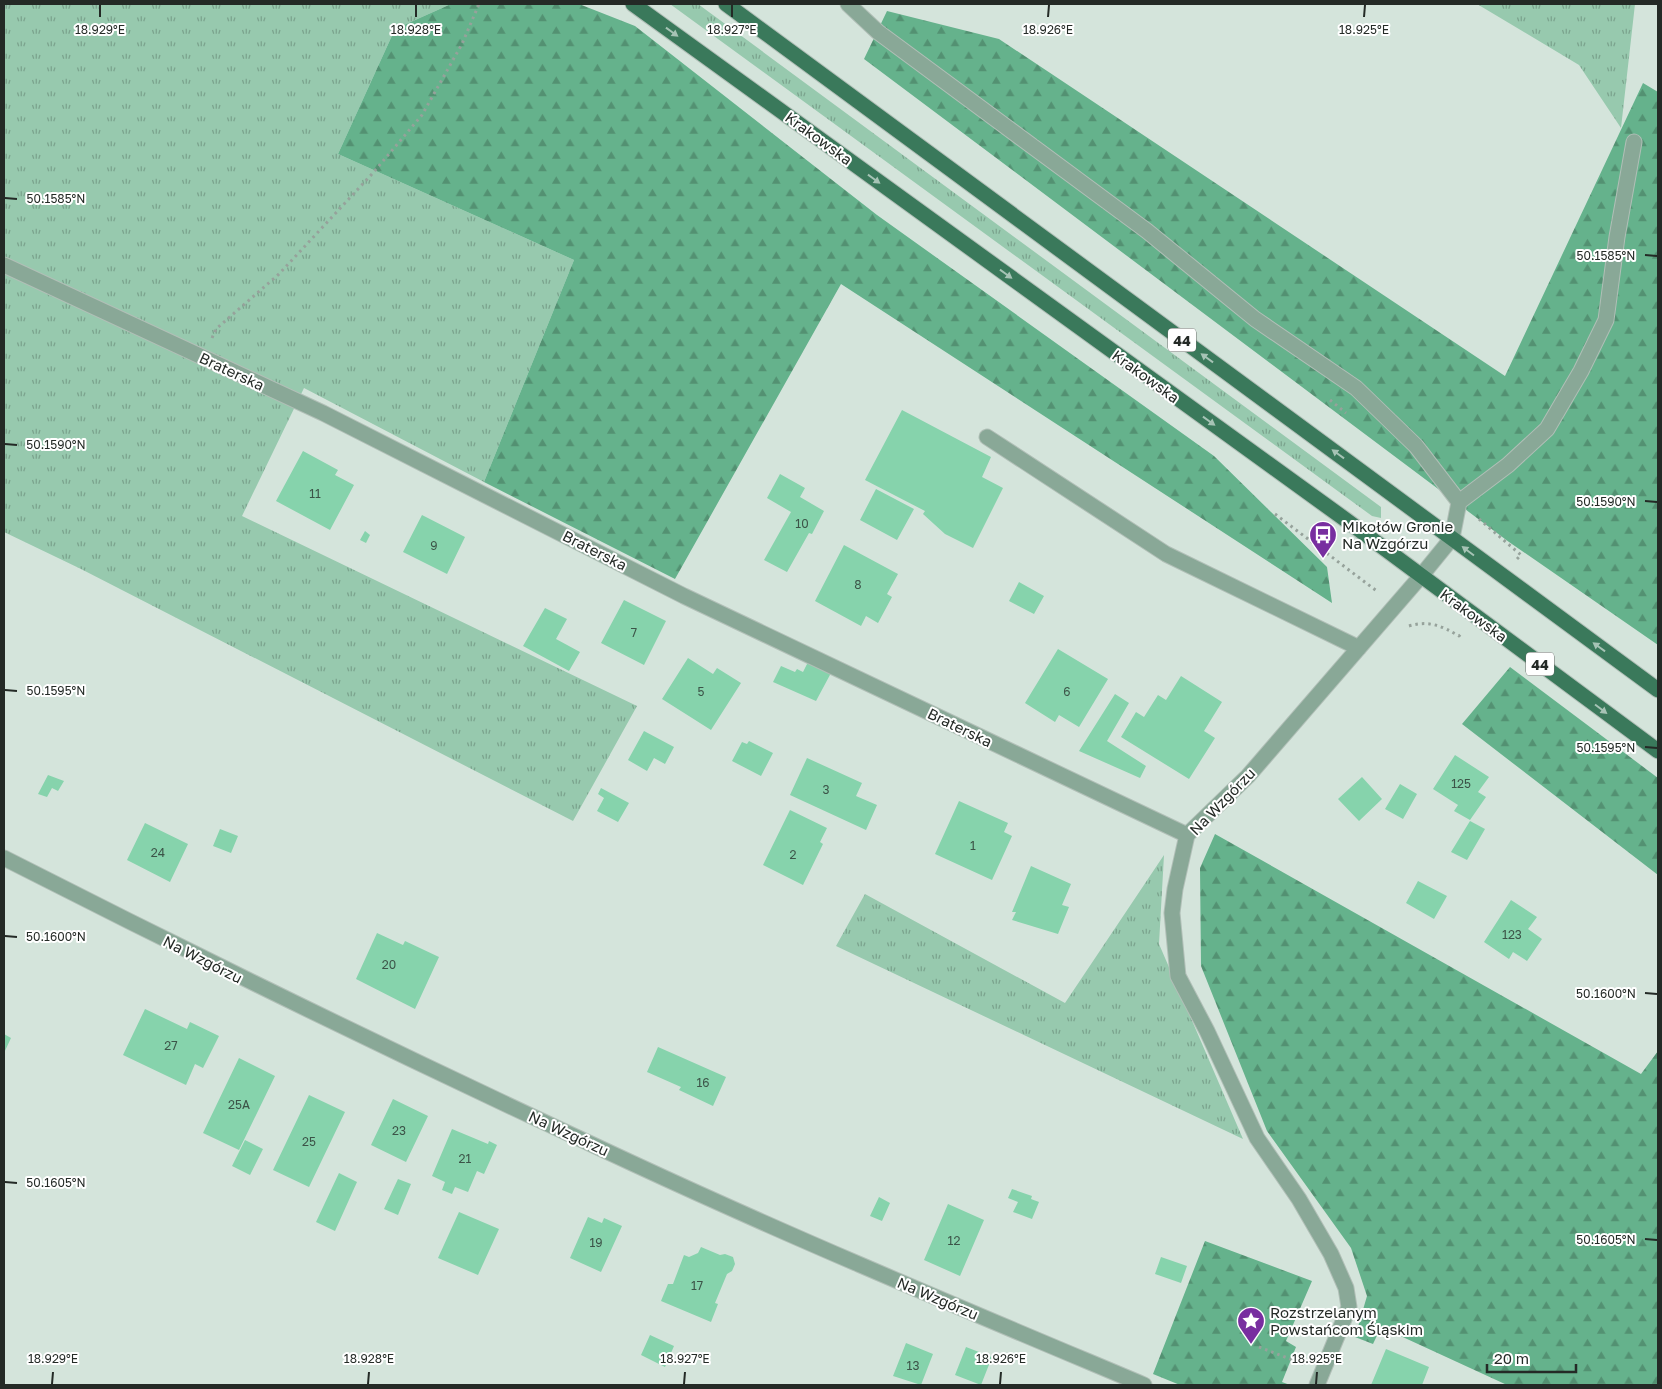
<svg xmlns="http://www.w3.org/2000/svg" width="1662" height="1389" viewBox="0 0 1662 1389" font-family="'Golos Text',sans-serif">
<defs>
<pattern id="grass-tufts" width="24" height="20" patternUnits="userSpaceOnUse" patternTransform="scale(1.25)"><rect width="24" height="20" fill="#97c9ae"/><path d="M3 7l-1-3M5 7V3M7 7l1-3M15 17l-1-3M17 17v-4M19 17l1-3" fill="none" stroke="#7ba38d"/></pattern>
<pattern id="forest-firs" width="22" height="20" patternUnits="userSpaceOnUse" patternTransform="scale(1.25)"><rect width="22" height="20" fill="#65b28c"/><path d="M5 1l3.5 6h-7zM16 11l3.5 6h-7z" fill="#539172"/></pattern>
</defs>
<rect width="100%" height="100%" fill="#d4e4db"/>
<path fill="url(#grass-tufts)" d="M4,4H451L395,29L338,154L574,260L484,482L304,388L242,516L637,706L573,821L81,569L4,532Z
M670,4H698L1381,507V518L1372,516Z
M1477,4H1635L1621,128L1579,65Z
M1164,855L1159,944L1243,1139L836,946L865,894L1065,1003Z"/>
<path fill="url(#forest-firs)" d="M451,4H579L635,26L877,215L1214,456L1327,567L1332,603L841,284L675,579L484,482L574,260L338,154L395,29Z
M887,11L999,39L1505,376L1643,83L1658,92V645L1509,542L864,59Z
M1510,667L1658,778V875L1462,724Z
M1215,834L1641,1074L1658,1051V1385H1507L1381,1327L1373,1344L1355,1337L1367,1296L1351,1248L1267,1131L1201,966L1200,868Z
M1205,1241L1312,1281L1286,1341L1296,1347L1282,1382L1290,1385H1180L1153,1374Z"/>
<path fill="#86d3ac" d="M902,410L991,457L982,477L1003,488L973,548L945,534L923,514L925,511L865,480Z
M303,451L338,470L335,475L354,485L330,530L276,501Z
M780,474L805,488L800,497L824,511L812,534L809,533L787,572L764,560L791,512L767,498Z
M876,489L914,509L897,540L860,520Z
M422,515L465,537L447,574L403,552Z
M365,531L370,535L366,543L360,540Z
M844,545L898,574L887,594L892,597L878,623L866,616L861,626L815,601Z
M1019,582L1044,596L1034,614L1009,601Z
M624,600L666,621L644,665L601,643Z
M545,608L567,619L556,639L580,652L569,671L523,646Z
M1058,649L1108,679L1079,727L1059,715L1055,722L1025,703Z
M688,658L713,674L717,668L741,683L711,730L662,699Z
M808,662L831,673L816,701L773,682L781,666L795,672L797,669L803,672Z
M1181,676L1222,702L1204,731L1215,738L1189,779L1121,737L1136,712L1144,717L1158,695L1166,700Z
M1115,694L1129,703L1107,741L1146,766L1140,778L1079,751Z
M644,731L674,747L665,764L654,758L647,771L628,760Z
M749,741L773,753L761,776L732,761L742,742L747,744Z
M1455,755L1489,777L1478,792L1486,797L1470,820L1454,811L1458,805L1433,789Z
M807,758L862,783L856,796L877,805L866,830L790,795Z
M48,775L64,781L58,791L52,788L47,797L38,794Z
M1362,777L1382,799L1359,821L1338,799Z
M1400,784L1417,794L1403,819L1385,809Z
M601,788L629,803L618,822L597,811L604,798L598,794Z
M959,801L1008,823L1004,832L1012,836L992,880L935,854Z
M790,810L827,828L820,842L823,844L803,885L763,865Z
M1470,821L1485,829L1467,860L1451,852Z
M145,823L188,844L170,882L127,860Z
M220,829L238,836L231,853L213,846Z
M1031,866L1071,884L1062,905L1069,907L1058,934L1012,920L1016,912H1012Z
M1418,881L1447,896L1434,919L1406,903Z
M1511,900L1537,917L1528,929L1542,939L1527,961L1513,952L1509,959L1484,942Z
M377,933L403,945L405,941L439,957L415,1009L356,979Z
M145,1009L187,1029L190,1022L219,1036L203,1068L195,1064L186,1085L123,1055Z
M4,1034L11,1038L4,1053Z
M658,1047L726,1077L713,1106L679,1090L681,1087L647,1072Z
M239,1058L275,1076L239,1150L203,1133Z
M309,1095L345,1112L309,1187L273,1170Z
M393,1099L428,1116L406,1162L371,1145Z
M452,1129L488,1144L489,1141L497,1145L484,1174L477,1171L468,1192L455,1187L452,1194L442,1190L445,1182L432,1176Z
M245,1140L263,1149L250,1175L232,1166Z
M339,1173L357,1182L335,1231L316,1222Z
M398,1179L411,1184L398,1215L384,1209Z
M1012,1189L1032,1196L1031,1199L1039,1202L1032,1219L1013,1212L1018,1202L1008,1198Z
M879,1197L890,1203L882,1221L870,1216Z
M948,1204L984,1220L960,1276L924,1260Z
M459,1212L499,1229L478,1275L438,1258Z
M588,1217L602,1223L604,1218L622,1226L601,1272L570,1258Z
M701,1247L720,1255L725,1254L733,1257L735,1264L732,1271L727,1274L715,1303L718,1304L711,1322L661,1301L668,1284H673L684,1255L689,1257L698,1253Z
M1161,1257L1187,1266L1181,1283L1155,1274Z
M650,1335L674,1346L665,1367L641,1355Z
M906,1343L933,1354L921,1385L893,1376Z
M966,1347L992,1357L981,1385L955,1375Z
M1386,1349L1429,1367L1422,1385H1371Z"/>
<g fill="none" stroke-linecap="round" stroke-linejoin="round">
<defs>
<path id="minor" d="M848,4L878,32L1147,231L1255,319L1356,388L1416,446L1459,502
M4,265L323,413L684,596L1187,835
M987,437L1166,554L1359,648
M4,858C212,964 422,1066 634,1164C802,1242 973,1313 1144,1385
M1317,1385L1349,1307L1346,1288L1331,1254L1299,1199L1257,1138L1207,1031L1178,976L1172,913L1175,889L1187,835L1248,776L1421,576L1452,538L1459,502L1508,465L1547,429L1581,371L1606,320L1617,237L1634,142"/>
<path id="major" d="M633,4L1346,520L1658,751
M726,4L1658,690"/>
</defs>
<use href="#minor" stroke="#b1bfb7" stroke-width="17"/>
<use href="#major" stroke="#b1bfb7" stroke-width="17"/>
<path stroke="#96a29b" stroke-width="3" stroke-dasharray="2.5 4" stroke-linecap="butt" d="M212,338L216,329L279,274L372,174L422,115L462,44L479,4
M1330,400L1346,413
M1275,514L1378,592
M1479,519L1521,555L1517,559
M1409,626C1429,620 1442,626 1459,636L1463,632
M1259,1347L1303,1364"/>
<use href="#minor" stroke="#89a897" stroke-width="15"/>
<use href="#major" stroke="#3a795b" stroke-width="15"/>
</g>
<defs><path id="oneway-solid" d="M-6-.8H1V-3.2L6.5 0L1 3.2V.8H-6Z" transform="scale(1.25)"/></defs>
<g fill="#a6c3b5">
<use href="#oneway-solid" transform="translate(672 32) rotate(36)"/>
<use href="#oneway-solid" transform="translate(874 179) rotate(36)"/>
<use href="#oneway-solid" transform="translate(1006 274) rotate(36)"/>
<use href="#oneway-solid" transform="translate(1207 358) rotate(-144)"/>
<use href="#oneway-solid" transform="translate(1209 421) rotate(36)"/>
<use href="#oneway-solid" transform="translate(1338 454) rotate(-144)"/>
<use href="#oneway-solid" transform="translate(1468 551) rotate(-143)"/>
<use href="#oneway-solid" transform="translate(1599 647) rotate(-144)"/>
<use href="#oneway-solid" transform="translate(1601 709) rotate(37)"/>
</g>
<path fill="none" stroke="#242a26" stroke-width="2" d="M100,17V5M416,17V5M732,17V5M1048,17L1049,5M1364,17L1365,5M5,198L17,199M1645,255L1657,256M5,444L17,445M1645,501L1657,502M5,690L17,691M1645,747L1657,748M5,936L17,937M1645,993L1657,994M5,1182L17,1183M1645,1239L1657,1240M52,1384L53,1372M368,1384L369,1372M684,1384L685,1372M1000,1384L1001,1372M1316,1384L1317,1372"/>
<defs>
<symbol id="bus-pin" viewBox="-11 -11 22 30"><path d="M0 17L-7.5 6A9.5 9.5 0 1 1 7.5 6Z" fill="#782ea0" stroke="#fff"/><path d="M-5-6H5V4H4V6H2V4H-2V6H-4V4H-5ZM-3.5-4V0h7V-4ZM-3.5 1.2v1.5H-2V1.2ZM2 1.2v1.5H3.5V1.2Z" fill="#fff"/></symbol>
<symbol id="sight-pin" viewBox="-11 -11 22 30"><path d="M0 17L-7.5 6A9.5 9.5 0 1 1 7.5 6Z" fill="#782ea0" stroke="#fff"/><path d="M0-6L1.8-2.2L6-1.7L2.9 1.2L3.7 5.4L0 3.3L-3.7 5.4L-2.9 1.2L-6-1.7L-1.8-2.2Z" fill="#fff"/></symbol>
</defs>
<g fill-rule="evenodd">
<use href="#bus-pin" x="1307" y="519" width="32" height="43"/>
<use href="#sight-pin" x="1235" y="1305" width="32" height="43"/>
</g>
<g text-anchor="middle" dominant-baseline="central" stroke-width="4" stroke-linejoin="round" paint-order="stroke">
<g font-size="12" fill="#3c5448">
<text x="315" y="493">11</text>
<text x="802" y="523">10</text>
<text x="434" y="545">9</text>
<text x="858" y="584">8</text>
<text x="634" y="632">7</text>
<text x="701" y="691">5</text>
<text x="1067" y="691">6</text>
<text x="1461" y="783">125</text>
<text x="826" y="789">3</text>
<text x="973" y="845">1</text>
<text x="158" y="852">24</text>
<text x="793" y="854">2</text>
<text x="1512" y="934">123</text>
<text x="389" y="964">20</text>
<text x="171" y="1045">27</text>
<text x="703" y="1082">16</text>
<text x="239" y="1104">25A</text>
<text x="399" y="1130">23</text>
<text x="309" y="1141">25</text>
<text x="465" y="1158">21</text>
<text x="954" y="1240">12</text>
<text x="596" y="1242">19</text>
<text x="697" y="1285">17</text>
<text x="913" y="1365">13</text>
</g>
<g fill="#fff" stroke="#666a67" stroke-width="1">
<rect x="1168" y="328.5" width="28" height="23" rx="4"/>
<rect x="1526" y="652.5" width="28" height="23" rx="4"/>
</g>
<g font-size="14" font-weight="bold" fill="#242a26">
<text x="1182" y="340">44</text>
<text x="1540" y="664">44</text>
</g>
<g font-size="15" fill="#242a26" stroke="#fff">
<text transform="translate(819 138) rotate(36)">Krakowska</text>
<text transform="translate(232 371) rotate(25)">Braterska</text>
<text transform="translate(1146 376) rotate(36)">Krakowska</text>
<text transform="translate(595 550) rotate(27)">Braterska</text>
<text transform="translate(1474 615) rotate(36)">Krakowska</text>
<text transform="translate(960 727) rotate(26)">Braterska</text>
<text transform="translate(1222 801) rotate(-46)">Na Wzgórzu</text>
<text transform="translate(203 959) rotate(27)">Na Wzgórzu</text>
<text transform="translate(569 1133) rotate(25)">Na Wzgórzu</text>
<text transform="translate(938 1298) rotate(23)">Na Wzgórzu</text>
</g>
<g font-size="15" fill="#242a26" stroke="#fff" text-anchor="start">
<text x="1342" y="526">Mikołów Gronie<tspan x="1342" dy="17">Na Wzgórzu</tspan></text>
<text x="1270" y="1312">Rozstrzelanym<tspan x="1270" dy="17">Powstańcom Śląskim</tspan></text>
</g>
</g>
<g font-size="12" text-anchor="middle" fill="#242a26" stroke="#fff" stroke-width="4" stroke-linejoin="round" paint-order="stroke">
<text x="100" y="34">18.929°E</text>
<text x="416" y="34">18.928°E</text>
<text x="732" y="34">18.927°E</text>
<text x="1048" y="34">18.926°E</text>
<text x="1364" y="34">18.925°E</text>
<text x="56" y="203">50.1585°N</text>
<text x="1606" y="260">50.1585°N</text>
<text x="56" y="449">50.1590°N</text>
<text x="1606" y="506">50.1590°N</text>
<text x="56" y="695">50.1595°N</text>
<text x="1606" y="752">50.1595°N</text>
<text x="56" y="941">50.1600°N</text>
<text x="1606" y="998">50.1600°N</text>
<text x="56" y="1187">50.1605°N</text>
<text x="1606" y="1244">50.1605°N</text>
<text x="53" y="1363">18.929°E</text>
<text x="369" y="1363">18.928°E</text>
<text x="685" y="1363">18.927°E</text>
<text x="1001" y="1363">18.926°E</text>
<text x="1317" y="1363">18.925°E</text>
</g>
<rect width="1662" height="1389" fill="none" stroke="#242a26" stroke-width="10"/>
<path d="M1487 1364v8h89v-8" fill="none" stroke="#242a26" stroke-width="2.5"/>
<text x="1494" y="1364" font-size="15" fill="#242a26" stroke="#ffffff" stroke-width="4" paint-order="stroke">20 m</text>
</svg>
